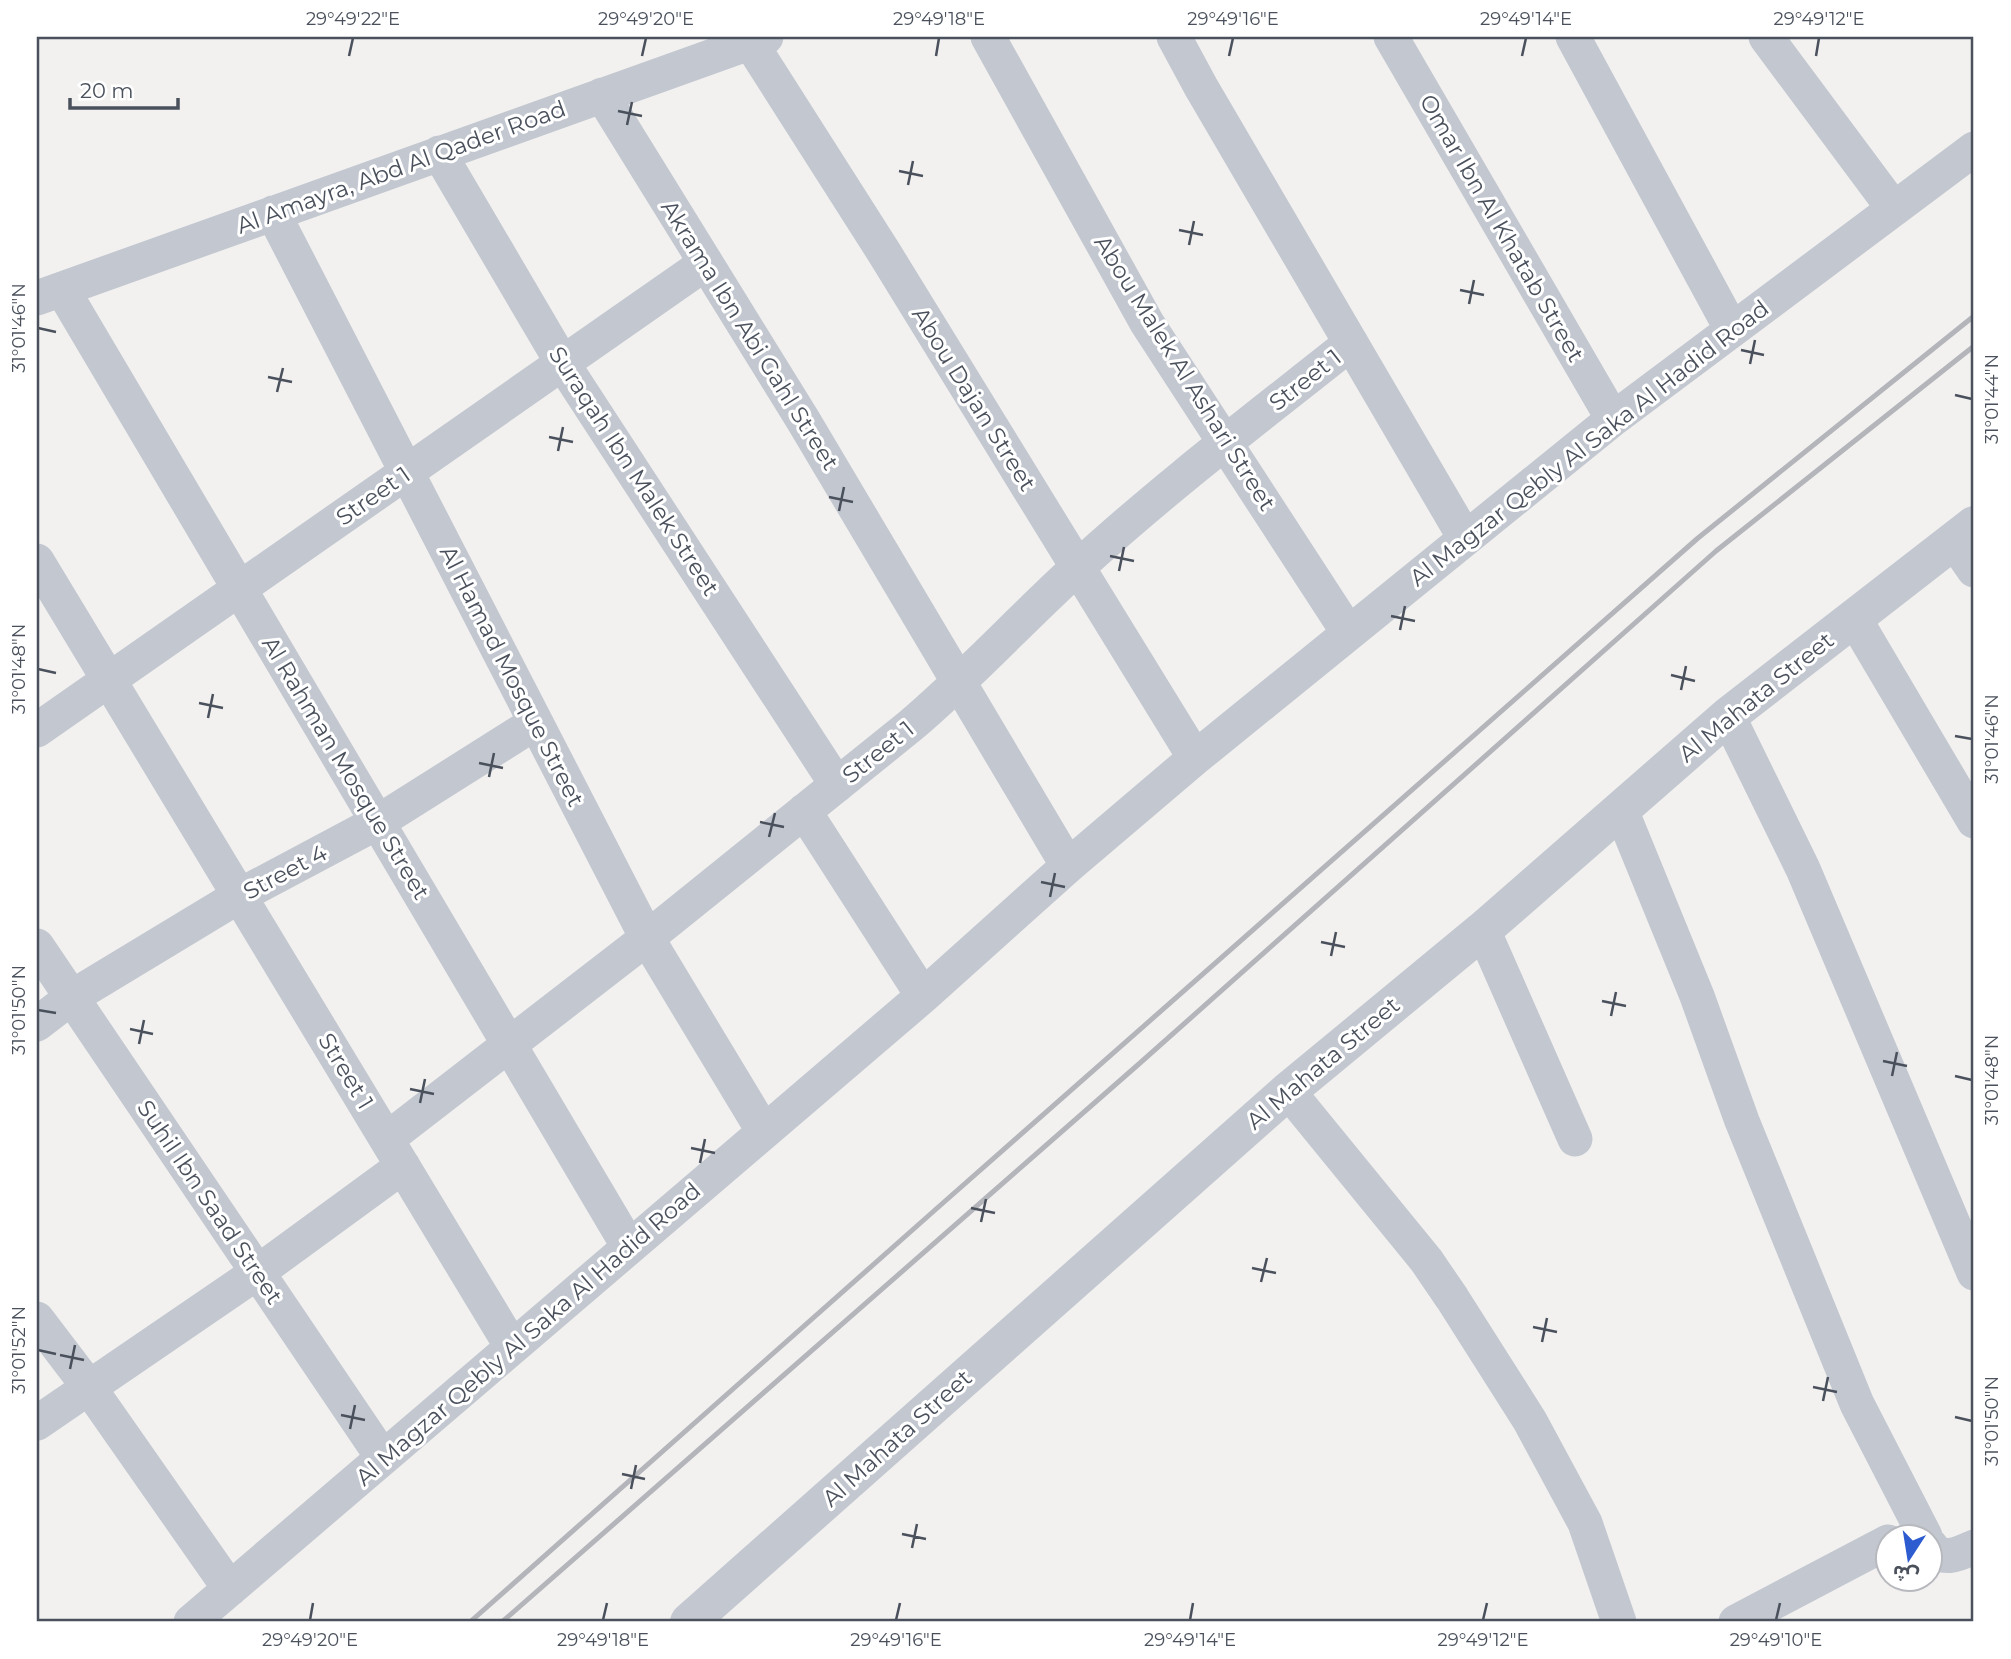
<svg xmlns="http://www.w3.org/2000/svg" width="2011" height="1659" viewBox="0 0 2011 1659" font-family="Montserrat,'Noto Sans Arabic',sans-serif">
<rect width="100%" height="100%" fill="#f2f1f0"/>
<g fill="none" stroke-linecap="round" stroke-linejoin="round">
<path stroke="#c3c8d0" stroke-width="35" d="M988,37L1147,323L1348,632
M1174,37L1201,87L1465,538
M1391,37L1613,419
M1573,37L1732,330
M1766,37L1894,209
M750,42L885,254L1195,758
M602,95L803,420L1068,866
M439,153L563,364L837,785
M273,213L647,938L764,1132
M62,289L629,1247
M37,298L766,37
M1954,541L1974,570
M37,561L512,1347
M1854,618L1974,821
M1728,716L1803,869L1974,1273
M37,730L706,263
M1621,810L1697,996L1742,1121L1857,1404L1925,1536
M804,811L923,996
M1483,930L1575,1139
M37,946L383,1458
M37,1024L72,997L239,896L378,822L535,723
M1288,1091L1426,1260L1452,1298L1530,1421L1585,1523L1619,1622
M387,1139L647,938L910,726C968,677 1020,620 1076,569C1163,489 1258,417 1351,343
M37,1319L88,1386L230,1589
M37,1423L258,1272L403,1166
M1930,1545C1942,1563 1959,1554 1974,1547
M191,1622L923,996L1068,866L1195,758L1613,419L1974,149
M1736,1622L1888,1542"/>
<path stroke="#c3c8d0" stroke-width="38" d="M689,1622L1288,1091L1483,930L1728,716L1974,525"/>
<path stroke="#b3b5ba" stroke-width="5" d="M470,1622L935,1210L1698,538L1974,316
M502,1622L1140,1063L1716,551L1974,346"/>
</g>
<path fill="none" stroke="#4a515c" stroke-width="2.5" d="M349,56L353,38M642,56L646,38M936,56L939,38M1229,56L1233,38M1522,56L1526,38M1816,56L1819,38M618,111L642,116M627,125L632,102M899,171L923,176M908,185L913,161M1179,230L1203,235M1189,245L1194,221M1460,290L1484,295M1469,304L1474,280M38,328L56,332M1741,350L1764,355M1750,364L1755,340M268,377L292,382M277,392L283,368M1955,395L1972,399M549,437L573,442M558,451L563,427M829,497L853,502M839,511L844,487M1110,556L1134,561M1119,571L1124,547M1391,616L1415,621M1400,630L1405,606M38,669L56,673M1671,675L1695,681M1681,690L1686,666M199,703L223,708M208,718L213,694M1955,736L1972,739M479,763L503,768M489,777L494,753M760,822L784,827M769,837L775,813M1041,882L1065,887M1050,897L1055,873M1321,942L1345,947M1331,956L1336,932M1602,1001L1626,1006M38,1010L56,1013M1611,1016L1616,992M130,1029L153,1034M139,1044L144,1020M1883,1061L1907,1066M1892,1076L1897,1052M1955,1076L1972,1080M410,1089L434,1094M420,1103L425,1079M691,1148L715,1153M700,1163L705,1139M971,1208L995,1213M981,1222L986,1199M1252,1268L1276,1273M1261,1282L1267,1258M1533,1327L1557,1332M1542,1342L1547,1318M38,1350L56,1354M60,1355L84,1360M70,1369L75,1345M1813,1387L1837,1392M1823,1401L1828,1377M341,1415L365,1420M1955,1417L1972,1421M350,1429L355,1405M622,1474L645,1479M631,1489L636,1465M902,1534L926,1539M912,1548L917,1524M310,1620L313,1603M603,1620L607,1603M896,1620L900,1603M1190,1620L1193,1603M1483,1620L1487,1603M1776,1620L1780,1603"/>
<g text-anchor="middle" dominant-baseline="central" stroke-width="6" stroke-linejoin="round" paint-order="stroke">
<g font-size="23" fill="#4a515c" stroke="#fff">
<text transform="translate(401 167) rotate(-20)">Al Amayra, Abd Al Qader Road</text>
<text transform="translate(1502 228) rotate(60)">Omar Ibn Al Khatab Street</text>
<text transform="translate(750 335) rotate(58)">Akrama Ibn Abi Gahl Street</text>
<text transform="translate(1185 373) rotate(58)">Abou Malek Al Ashari Street</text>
<text transform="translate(1305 380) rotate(-38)">Street 1</text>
<text transform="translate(974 399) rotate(58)">Abou Dajan Street</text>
<text transform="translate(1589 443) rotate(-38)">Al Magzar Qebly Al Saka Al Hadid Road</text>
<text transform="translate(634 471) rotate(57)">Suraqah Ibn Malek Street</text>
<text transform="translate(373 496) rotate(-35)">Street 1</text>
<text transform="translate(512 676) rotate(63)">Al Hamad Mosque Street</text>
<text transform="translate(1756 697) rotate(-39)">Al Mahata Street</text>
<text transform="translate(878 752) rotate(-39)">Street 1</text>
<text transform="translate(346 768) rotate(59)">Al Rahman Mosque Street</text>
<text transform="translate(285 872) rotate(-28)">Street 4</text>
<text transform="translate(1323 1063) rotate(-40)">Al Mahata Street</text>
<text transform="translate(346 1071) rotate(59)">Street 1</text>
<text transform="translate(210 1202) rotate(56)">Suhil Ibn Saad Street</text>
<text transform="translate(528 1334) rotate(-41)">Al Magzar Qebly Al Saka Al Hadid Road</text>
<text transform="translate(897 1438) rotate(-42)">Al Mahata Street</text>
</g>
</g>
<rect width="2011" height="1659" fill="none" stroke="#ffffff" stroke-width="77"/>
<g transform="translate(1909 1558) rotate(192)"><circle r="33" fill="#ffffff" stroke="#b7b9be" stroke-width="2"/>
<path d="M0-5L12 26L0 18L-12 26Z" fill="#2d5bd0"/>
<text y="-10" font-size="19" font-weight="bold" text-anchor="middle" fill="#4a515c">ش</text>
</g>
<path d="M70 98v10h108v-10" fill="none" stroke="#4a515c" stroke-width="3.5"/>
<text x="80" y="98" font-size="21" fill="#4a515c" stroke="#ffffff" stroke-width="5" paint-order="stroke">20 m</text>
<rect x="38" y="38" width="1934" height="1582" fill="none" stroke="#4a515c" stroke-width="2.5"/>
<g font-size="18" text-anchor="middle" fill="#4a515c">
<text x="353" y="25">29°49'22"E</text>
<text x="646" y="25">29°49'20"E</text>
<text x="939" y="25">29°49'18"E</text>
<text x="1233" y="25">29°49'16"E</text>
<text x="1526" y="25">29°49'14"E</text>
<text x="1819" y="25">29°49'12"E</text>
<text transform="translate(19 328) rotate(-90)" y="6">31°01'46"N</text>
<text transform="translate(1992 399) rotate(-90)" y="6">31°01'44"N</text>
<text transform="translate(19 669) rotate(-90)" y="6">31°01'48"N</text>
<text transform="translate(1992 739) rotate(-90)" y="6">31°01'46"N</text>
<text transform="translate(19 1010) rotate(-90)" y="6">31°01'50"N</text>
<text transform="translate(1992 1080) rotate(-90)" y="6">31°01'48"N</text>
<text transform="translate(19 1350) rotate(-90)" y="6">31°01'52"N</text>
<text transform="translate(1992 1421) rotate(-90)" y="6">31°01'50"N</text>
<text x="310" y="1646">29°49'20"E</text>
<text x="603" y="1646">29°49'18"E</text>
<text x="896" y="1646">29°49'16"E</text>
<text x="1190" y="1646">29°49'14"E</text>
<text x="1483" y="1646">29°49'12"E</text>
<text x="1776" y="1646">29°49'10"E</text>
</g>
</svg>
